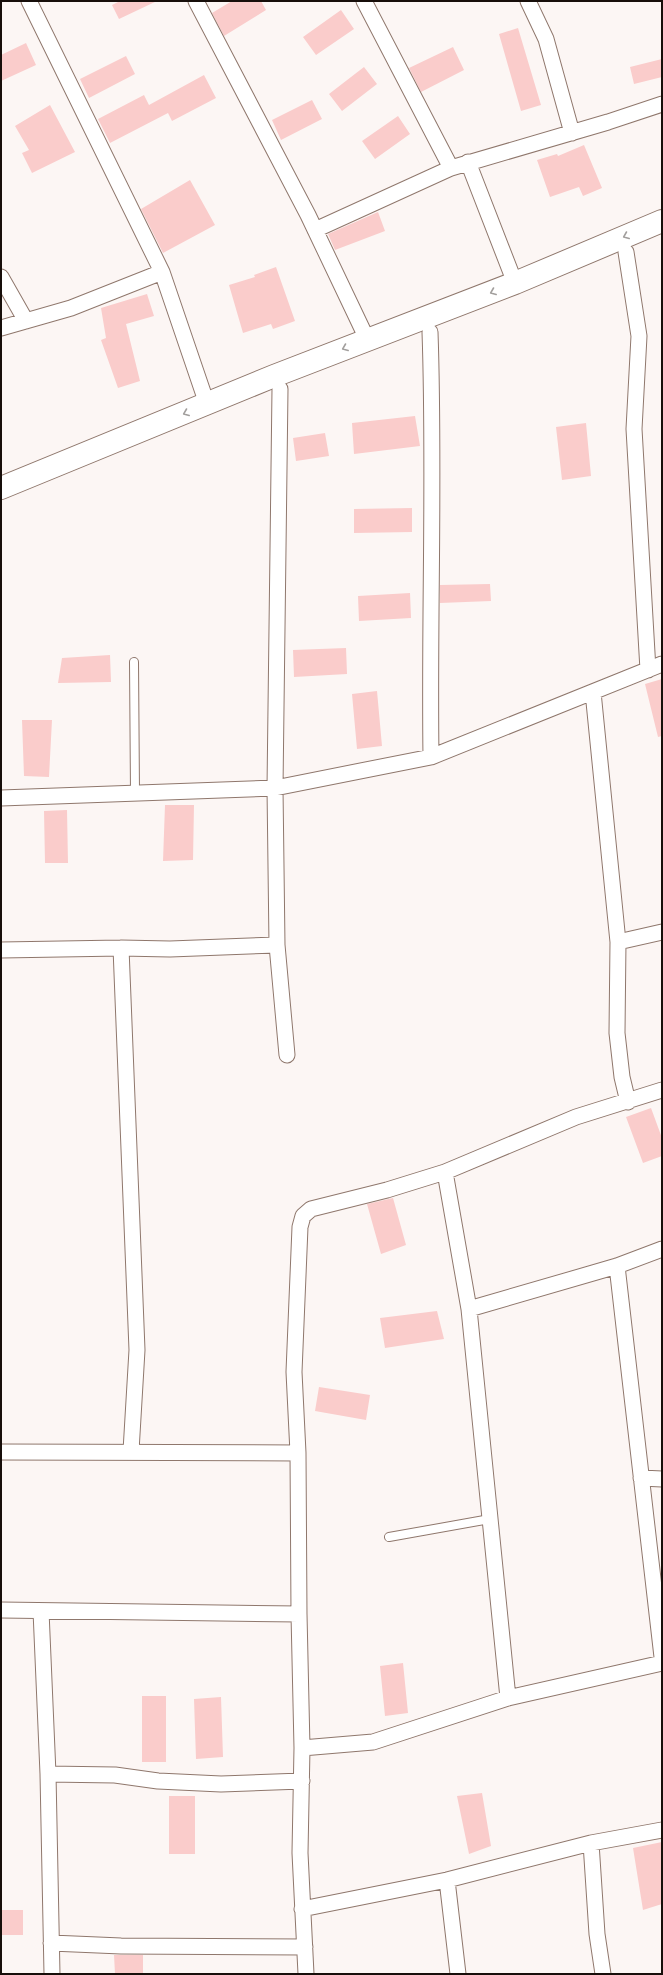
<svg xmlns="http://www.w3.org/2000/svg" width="663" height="1975" viewBox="0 0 663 1975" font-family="Karla,sans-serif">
<rect width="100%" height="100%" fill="#fcf6f4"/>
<path fill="#facccb" d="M120,1H157L119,19L112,5Z
M232,1H261L266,10L224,36L212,13Z
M341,10L354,29L316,55L303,37Z
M518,28L541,105L521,111L499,34Z
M26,43L36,65L1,81V55Z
M453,47L464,70L421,92L409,68Z
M126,56L135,74L89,98L80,79Z
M662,59V77L634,84L630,67Z
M364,67L377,84L342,111L329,94Z
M204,75L216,98L172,121L168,113L110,143L98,119L144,95L149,105Z
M312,100L322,119L281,140L272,120Z
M50,105L75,152L32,173L22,153L29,150L15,126Z
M398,116L410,134L375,159L362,141Z
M584,145L602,188L583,196L579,187L550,197L537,160L557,154L558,156Z
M190,180L215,225L163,253L141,209Z
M378,212L385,231L335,250L328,234Z
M276,267L295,321L273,329L271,324L243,333L229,285L255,277L254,275Z
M147,294L154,316L126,324L140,381L118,388L101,340L106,338L101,308Z
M415,416L420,446L354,454L352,423Z
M586,423L591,476L562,480L556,427Z
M325,433L329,456L296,461L293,438Z
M412,508V532L354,533V509Z
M490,584L491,601L440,603V585Z
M410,593L411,618L359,621L358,596Z
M346,648L347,674L294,677L293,650Z
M110,655L111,682L58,683L62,658Z
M662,679V736L658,737L645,684Z
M377,691L382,746L357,749L352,694Z
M22,720H52L49,777L24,776Z
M165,805H194L193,860L163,861Z
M67,810L68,863H45L44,811Z
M651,1108L662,1138V1156L643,1163L626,1117Z
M393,1198L406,1245L381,1254L367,1204Z
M437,1311L444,1339L385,1348L380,1318Z
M319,1387L370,1395L366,1420L315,1411Z
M403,1663L408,1713L385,1716L380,1666Z
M142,1696H166V1762H142Z
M221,1697L223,1757L196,1759L194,1699Z
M482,1793L491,1846L469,1854L457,1796Z
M169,1796H195V1854H169Z
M662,1842V1904L643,1910L633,1848Z
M1,1910H23V1935H1Z
M114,1955H143V1974H115Z"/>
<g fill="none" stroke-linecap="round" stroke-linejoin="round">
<defs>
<path id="lane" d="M134,662L135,793
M389,1537L490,1519"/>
<path id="street" d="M29,1L162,272L207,404
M196,1L308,215L367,339
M364,1L451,168
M528,1L546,39L572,133
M468,162L515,283
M315,230L451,168L608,122L662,104
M626,252L639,336L634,429L648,670
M1,277L26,321
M1,328L71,308L162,272
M430,332C435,474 429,616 431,757
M280,389L275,788L277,945L287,1055
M593,692L618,942L617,1033L622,1077L628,1102
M1,798L275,788L431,757L662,664
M618,942L662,932
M121,948L137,1350L131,1451
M1,950L121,948L170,949L277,945
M445,1172L469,1309L508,1698
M617,1266L662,1657
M469,1309L617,1266L662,1249
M1,1452L298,1453
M641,1478L662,1479
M1,1610L299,1614
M41,1611L48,1774L52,1974
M302,1748L373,1742L508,1698L662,1663
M48,1774L115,1775L158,1781L221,1784L302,1781
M591,1843L597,1934L603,1974
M447,1880L458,1974
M302,1909L447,1880L591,1843L662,1830
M51,1943L121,1946L305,1947
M306,1974L300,1853L302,1748L299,1614L298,1453L294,1372L300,1227L303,1216L311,1209L387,1190L445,1172L576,1117L662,1090"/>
<path id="secondary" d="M1,488L274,376L515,283L662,221"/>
</defs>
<use href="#lane" stroke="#8f776c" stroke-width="10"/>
<use href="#street" stroke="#8f776c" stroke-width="17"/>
<use href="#secondary" stroke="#8f776c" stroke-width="24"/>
<use href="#lane" stroke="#fff" stroke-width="8"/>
<use href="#street" stroke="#fff" stroke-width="15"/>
<use href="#secondary" stroke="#fff" stroke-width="22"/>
</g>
<defs><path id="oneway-chevron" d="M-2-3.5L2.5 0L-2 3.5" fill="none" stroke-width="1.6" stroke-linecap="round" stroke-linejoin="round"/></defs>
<g stroke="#a29f9d">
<use href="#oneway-chevron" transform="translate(626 236) rotate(157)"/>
<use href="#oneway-chevron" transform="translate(493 292) rotate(158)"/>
<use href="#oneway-chevron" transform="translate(345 348) rotate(158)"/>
<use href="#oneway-chevron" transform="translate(186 413) rotate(158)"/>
</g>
<rect width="663" height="1975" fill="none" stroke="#170e0a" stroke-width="4"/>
</svg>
